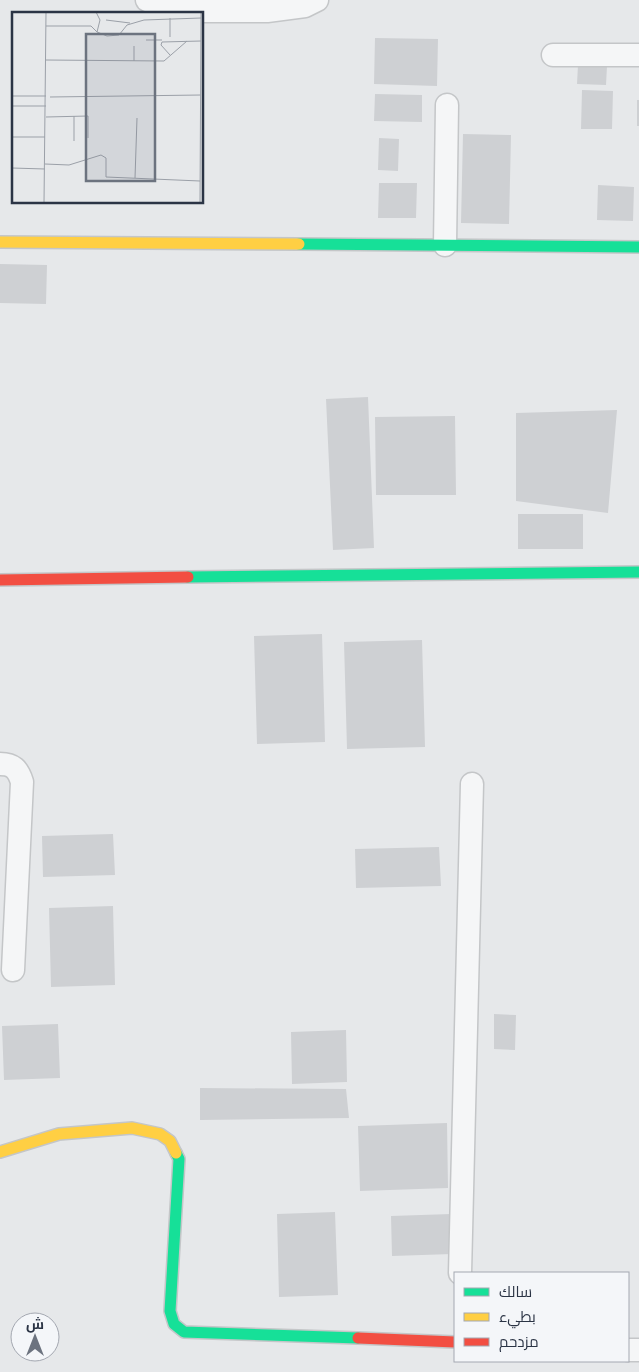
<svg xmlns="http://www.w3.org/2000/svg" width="639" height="1372" viewBox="0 0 639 1372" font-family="Raleway,Cairo,sans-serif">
<rect width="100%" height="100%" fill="#e6e8ea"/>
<path fill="#ced0d3" d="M375,38L438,39L437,86L374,84Z
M578,65L607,66L606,85L577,84Z
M582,90L613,91L612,129H581Z
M375,94L422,95V122L374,121Z
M637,100H639V126H637Z
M463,134L511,135L509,224L461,223Z
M379,138L399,139L398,171L378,170Z
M379,183H417L416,218H378Z
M598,185L634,187L633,221L597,220Z
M0,264L47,265L46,304L0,303Z
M368,397L374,548L333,550L326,399Z
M617,410L608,513L516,501V413Z
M455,416L456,495H376L375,417Z
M518,514H583V549H518Z
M322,634L325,742L257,744L254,636Z
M422,640L425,747L347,749L344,642Z
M113,834L115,875L43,877L42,836Z
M439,847L441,886L356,888L355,849Z
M113,906L115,985L51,987L49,908Z
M494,1014L516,1015L515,1050L494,1049Z
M58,1024L60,1078L4,1080L2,1026Z
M346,1030L347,1082L292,1084L291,1032Z
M200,1088L346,1089L349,1118L200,1120Z
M447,1123L448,1188L360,1191L358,1126Z
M335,1212L338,1295L279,1297L277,1214Z
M451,1214L452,1254L392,1256L391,1216Z"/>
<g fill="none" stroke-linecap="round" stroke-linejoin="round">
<defs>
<path id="street" d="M147,0L163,7L191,11H267L305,6L317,0
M553,55H639
M445,245L447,105
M0,764C13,764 18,769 22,782L13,970
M460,1273L472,784
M628,1350H639"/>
<path id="fast" d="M299,244L639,247
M188,577L639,572
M176,1153L179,1159L170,1311L174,1324L184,1332L358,1338"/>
<path id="slow" d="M0,242L299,244
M0,1152L59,1134L132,1128L160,1134L170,1141L176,1153"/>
<path id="jam" d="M0,580L188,577
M358,1338L455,1342"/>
</defs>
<use href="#street" stroke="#c4c6c8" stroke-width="25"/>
<use href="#fast" stroke="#c4c6c8" stroke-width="14"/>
<use href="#slow" stroke="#c4c6c8" stroke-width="14"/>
<use href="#jam" stroke="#c4c6c8" stroke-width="14"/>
<use href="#street" stroke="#f5f6f7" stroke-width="22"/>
<use href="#fast" stroke="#16e098" stroke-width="11"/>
<use href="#slow" stroke="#ffcf43" stroke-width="11"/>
<use href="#jam" stroke="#f24e42" stroke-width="11"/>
</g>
<g transform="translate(12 12)">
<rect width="191" height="191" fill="#e6e8ea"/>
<path fill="none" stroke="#9ba0a8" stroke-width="1" d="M84,0L88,8L85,20L95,24L107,23L115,13L132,8L189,6M94,8L118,11M34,14H79L85,20M158,25V6M134,28H150M158,43L149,33L150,30L189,29M34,48L152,49L175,29M122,49V34M0,84H34M38,85L189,83M0,94H34M34,105L76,104V126M0,125H33M62,129V104M33,152L57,153L89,143L94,146V165L188,169M0,156L33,157M123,166L125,106M32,191L34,0M188,191L189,0"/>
<path fill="#6c737f" fill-opacity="0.15" stroke="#6c737f" stroke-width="2.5" d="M74,22H143V169H74Z"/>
<rect width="191" height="191" fill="none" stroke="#2b3445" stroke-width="2.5"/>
</g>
<rect x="454" y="1272" width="175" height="90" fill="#f4f6f9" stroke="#a4a8b1"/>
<rect x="464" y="1288" width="25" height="8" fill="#16e098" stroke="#a4a8b1"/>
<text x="499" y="1297" font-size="15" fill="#2b3445">سالك</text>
<rect x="464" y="1313" width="25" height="8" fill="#ffcf43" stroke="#a4a8b1"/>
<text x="499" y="1322" font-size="15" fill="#2b3445">بطيء</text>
<rect x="464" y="1338" width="25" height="8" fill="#f24e42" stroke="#a4a8b1"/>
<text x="499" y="1347" font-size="15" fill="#2b3445">مزدحم</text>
<g transform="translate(35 1337)"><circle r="24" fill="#f4f6f9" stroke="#a4a8b1"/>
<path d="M0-4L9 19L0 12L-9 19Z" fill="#6c737f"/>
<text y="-8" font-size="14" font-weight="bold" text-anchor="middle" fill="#2b3445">ش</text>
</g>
</svg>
